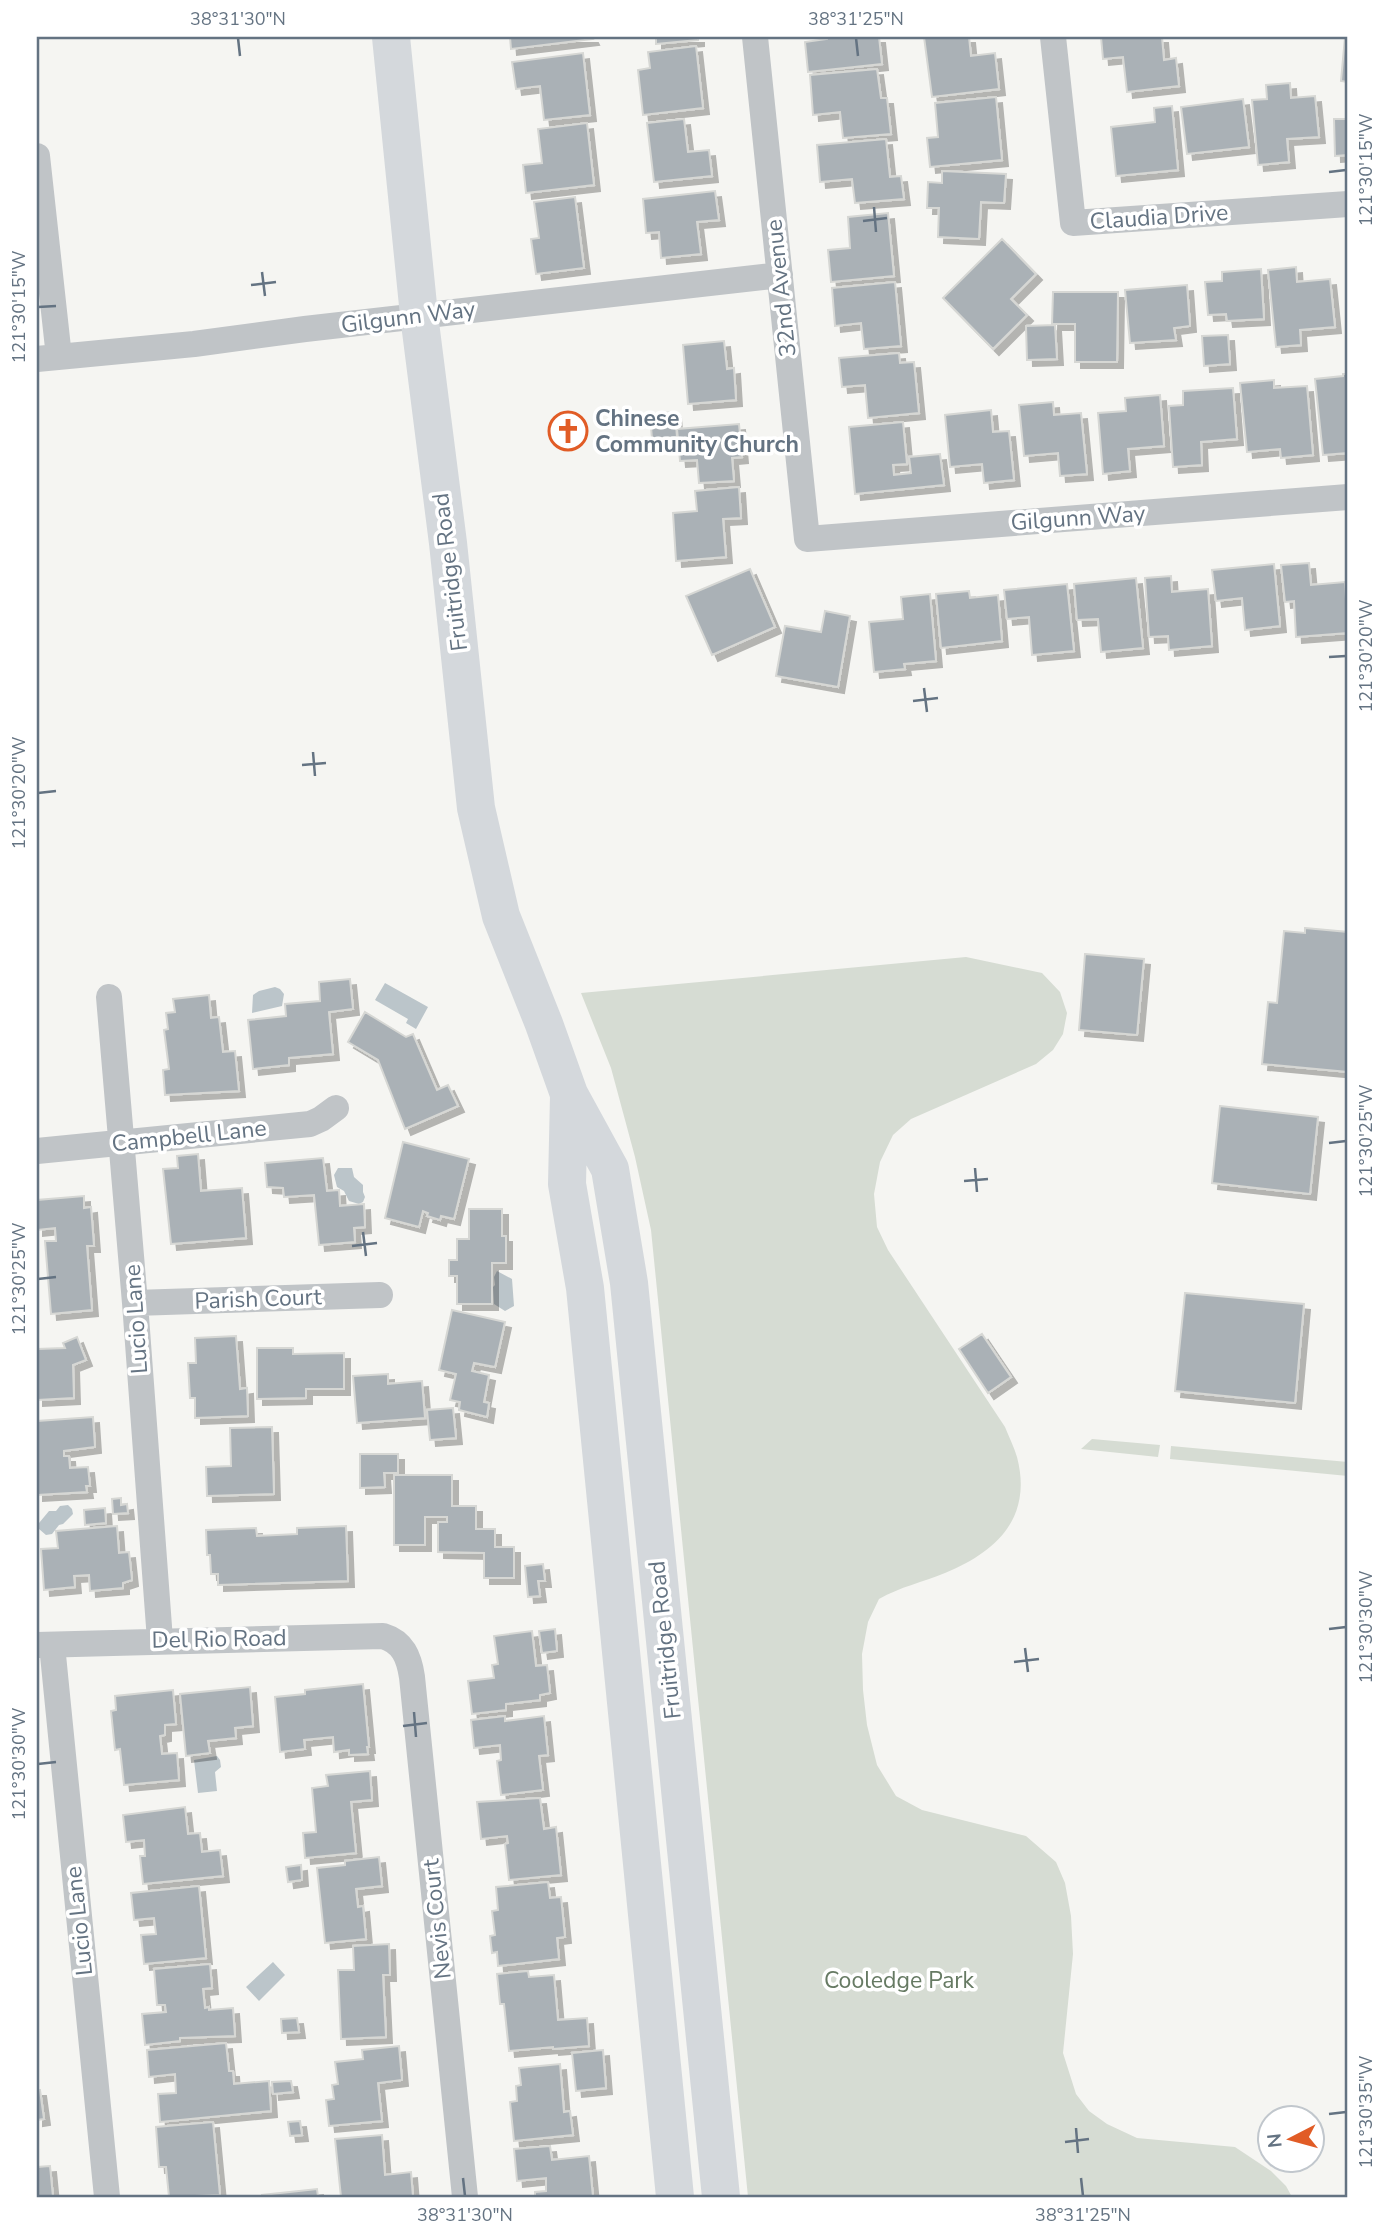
<svg xmlns="http://www.w3.org/2000/svg" width="1385" height="2234" viewBox="0 0 1385 2234" font-family="'Nunito Sans',sans-serif">
<defs>
<filter id="shadow"><feDropShadow dx="6" dy="6" stdDeviation="0" flood-color="#0004"/></filter>
</defs>
<rect width="100%" height="100%" fill="#f5f5f2"/>
<path fill="#d6dcd3" d="M966,957L1042,973L1060,992L1067,1013L1063,1034L1053,1050L1036,1064L911,1119L893,1135L880,1162L874,1194L877,1227L888,1250L1005,1427C1009,1437 1014,1447 1017,1457C1033,1518 996,1552 945,1573C923,1582 900,1587 879,1599L868,1622L862,1654L863,1690L867,1725L877,1765L896,1796L922,1810L1026,1836L1056,1862L1065,1883L1071,1916L1073,1954L1063,2053L1076,2094L1089,2111L1107,2124L1137,2138L1235,2147L1271,2171L1286,2186L1292,2197H748L651,1230L635,1157L611,1068L581,993Z
M1092,1439L1160,1445L1158,1457L1081,1449Z
M1171,1446L1348,1462V1476L1170,1459Z"/>
<path fill="#bbc5ca" d="M385,983L428,1007L416,1029L406,1023L408,1019L375,1000Z
M275,987L280,989L284,994L282,1006L252,1013L253,995L259,991Z
M338,1168H352L354,1177L363,1185V1192L365,1197L363,1202L359,1204L349,1201L344,1191L337,1187L334,1175Z
M497,1271L512,1279L514,1306L505,1311L494,1304L493,1287L495,1285L494,1277Z
M68,1505L72,1509L73,1514L63,1524L59,1525L52,1534L46,1535L39,1529V1523L49,1511H56L60,1506Z
M217,1756L220,1760L221,1767L215,1772L217,1791L198,1793L194,1760Z
M273,1962L285,1975L259,2001L246,1987Z"/>
<path fill="#aab1b6" stroke="#d6d7d4" stroke-width="2" filter="url(#shadow)" d="M510,37H592L593,39L511,49Z
M656,37H698V40L656,44Z
M827,37H879L882,64L808,72L805,42L827,39Z
M924,37H969L971,56L995,53L999,89L932,97Z
M1101,37H1162L1164,60L1176,58L1179,86L1127,92L1123,57L1103,59Z
M1345,37H1348V82L1341,81Z
M696,46L703,108L643,115L638,70L650,68L648,52Z
M583,53L590,115L544,120L540,86L516,89L512,62Z
M877,69L881,98H887L891,134L843,138L840,112L813,115L810,75Z
M1290,83L1291,98L1315,96L1319,137L1287,139L1289,162L1258,165L1252,100L1267,99L1266,85Z
M1347,93H1348V155L1335,156L1334,119H1348Z
M996,97L1002,160L930,167L927,138L938,137L935,103Z
M1243,99L1249,147L1187,154L1181,107Z
M1172,106L1178,170L1116,176L1111,127L1155,122L1154,108Z
M684,119L688,152L709,150L712,176L654,182L647,123Z
M587,123L594,185L526,193L523,165L542,163L538,129Z
M886,139L890,177L901,176L904,199L855,203L852,179L820,182L817,145Z
M942,171L1006,174L1004,203L981,202L979,239L938,237L939,208H927L928,182L942,183Z
M715,191L719,220L697,222L701,254L661,258L659,232L646,233L643,199Z
M575,197L584,268L536,274L531,239L539,238L534,202Z
M888,213L894,276L831,282L828,250L850,248L848,217Z
M1002,239L1036,274L1011,299L1027,315L993,349L943,298Z
M1296,267L1297,282L1330,279L1335,327L1300,330L1301,345L1276,347L1268,270Z
M1261,269L1264,319L1227,321L1226,314L1208,315L1205,282L1222,281V272Z
M895,282L901,346L864,349L861,323L835,326L832,288Z
M1187,285L1190,326L1174,328L1176,340L1130,343L1125,290Z
M1053,292H1118L1117,362H1075V324H1052Z
M1055,325L1057,359L1027,360L1026,326Z
M1228,335L1230,364L1204,366L1202,336Z
M724,341L727,369L734,368L736,400L688,404L683,345Z
M899,353L900,363L914,362L919,413L868,418L865,385L842,387L839,358Z
M1343,374H1348V453L1323,455L1315,379L1343,376Z
M1274,380V388L1307,386L1313,455L1281,458L1280,449L1247,452L1240,383Z
M1233,388L1237,439L1201,442L1202,465L1173,467L1169,406L1183,405V391Z
M1160,395L1164,446L1128,449L1130,471L1103,474L1098,413L1126,411L1125,398Z
M1053,402L1054,415L1081,413L1087,474L1060,476L1058,453L1024,456L1019,405Z
M991,410L993,432L1009,431L1014,480L984,483L982,464L950,467L945,415Z
M675,412L677,437L652,439L650,414Z
M903,422L907,464L893,465L894,475L911,473L909,457L940,454L944,485L855,494L849,427Z
M739,424L742,457L732,458L734,481L699,483L697,460L680,461L677,429Z
M739,487L741,518L723,519L726,557L676,561L673,513L697,511L695,491Z
M1309,563L1311,585L1345,582L1348,633L1296,637L1294,601L1285,602L1281,565Z
M1274,564L1280,626L1245,630L1242,598L1216,601L1212,570Z
M750,569L775,627L712,655L686,596Z
M1171,576L1172,592L1208,589L1212,646L1169,650L1168,636L1149,637L1145,578Z
M1136,578L1143,648L1101,652L1098,619L1077,620L1074,584Z
M1067,584L1074,651L1032,655L1029,617L1007,619L1004,590Z
M969,591L970,598L998,595L1002,641L941,648L936,594Z
M930,594L936,661L904,664L905,669L874,672L869,622L903,619L901,597Z
M825,611L850,616L838,687L776,676L785,626L821,632Z
M1305,928L1348,932V1072L1262,1064L1268,1002L1277,1003L1284,931L1305,933Z
M1085,954L1144,959L1137,1035L1079,1030Z
M350,979L353,1009L329,1012L333,1054L289,1058V1065L253,1069L248,1020L286,1016L285,1004L320,1001L319,982Z
M209,995L211,1018L219,1017L223,1052L235,1051L239,1091L165,1095L163,1070L169,1069L164,1030L168,1029L166,1013L175,1012L173,999Z
M365,1012L406,1037L413,1034L437,1090L448,1085L458,1106L405,1129L378,1060L348,1042Z
M1220,1106L1318,1117L1310,1194L1212,1183Z
M403,1142L469,1159L454,1219L441,1216L440,1220L427,1216L428,1213L423,1211L419,1227L385,1218Z
M198,1154L201,1191L242,1188L246,1238L171,1244L163,1169L178,1168L177,1156Z
M323,1158L327,1191L339,1190L340,1206L364,1204L365,1227L354,1228L355,1242L319,1245L314,1195L284,1197L283,1188L267,1187L265,1163Z
M84,1196V1208L91,1207L94,1246H87L92,1310L51,1314L45,1241H56L55,1228L37,1230V1200Z
M469,1209H502V1236H506V1263H492V1304H457V1276H449V1260H457V1239H469Z
M1185,1293L1304,1304L1295,1403L1175,1391Z
M452,1310L505,1322L495,1367L474,1363L472,1371L489,1375L484,1402L489,1403L487,1417L459,1410L460,1402L450,1400L456,1374L439,1370Z
M982,1334L1011,1377L988,1393L959,1349Z
M236,1336L240,1389L247,1388L248,1416L195,1418V1398H190L188,1363H196L195,1338Z
M77,1337L86,1360L73,1365L74,1398L37,1400V1349L65,1348L63,1343Z
M257,1348H293V1354L344,1353V1389H306V1398L257,1399Z
M388,1374V1384L422,1381L425,1418L357,1423L353,1376Z
M453,1408L456,1438L430,1440L427,1410Z
M93,1417L95,1447L64,1451V1456H69L70,1468L88,1467L90,1486H86L87,1492L37,1495V1421Z
M272,1427L274,1494L207,1496L206,1467L231,1466L230,1428Z
M360,1454H398V1473H384L385,1487L360,1488Z
M394,1475H452V1506H476V1529H495V1547H514V1578H484V1553L438,1552V1522H447V1517H425V1545H394Z
M121,1498V1505L127,1504L128,1513L113,1514L112,1499Z
M105,1508L106,1523L85,1525L84,1510Z
M117,1526L119,1553L129,1552L132,1580L123,1583V1588L90,1591L89,1575L74,1576L75,1587L44,1590L41,1549L58,1548L56,1531Z
M346,1526L348,1581L218,1585V1574H211L210,1555H207L206,1530L256,1528L257,1536L297,1534V1528Z
M543,1564L545,1581H538L540,1596L528,1597L525,1566Z
M555,1629L557,1651L542,1653L539,1631Z
M532,1631L536,1666L547,1665L550,1693L540,1695V1700L506,1704V1710L472,1714L468,1681L494,1678L492,1665L498,1664L494,1636Z
M363,1684L369,1747H367L368,1754L349,1755V1750L334,1752L333,1737L304,1740L305,1749L280,1752L275,1697L305,1694V1690Z
M250,1687L253,1726L235,1728L236,1738L208,1741L210,1753L186,1756L180,1694Z
M173,1690L176,1724L165,1725V1735L160,1736L162,1754L177,1753L179,1780L124,1785L120,1749L115,1750L111,1711L116,1710L115,1696Z
M505,1716V1721L544,1716L548,1755L539,1756L543,1790L501,1795L497,1761L501,1760L500,1745L474,1748L471,1720Z
M370,1771L372,1800L351,1802L356,1853L305,1858L303,1833L316,1832L312,1788L328,1786L326,1775Z
M540,1798L544,1829L556,1827L561,1875L509,1880L505,1844L508,1843L507,1836L481,1839L477,1802Z
M185,1807L188,1834L200,1833L202,1852L220,1850L223,1876L143,1884L140,1856H145L144,1840L126,1842L123,1815Z
M379,1857L382,1886L356,1889L358,1907L363,1906L366,1939L325,1943L317,1868L345,1865V1861Z
M301,1865L302,1880L288,1882L286,1867Z
M548,1882L550,1898L561,1897L565,1937L557,1938L559,1959L498,1966L497,1952L492,1953L490,1936L495,1935L492,1911L498,1910L496,1887Z
M199,1886L206,1958L144,1964L141,1935L156,1934L154,1918L134,1920L131,1893Z
M389,1944L390,1975H383L386,2037L341,2039L338,1970H354L353,1946Z
M210,1964L212,1988L203,1989L205,2008L209,2007V2010L233,2008L235,2036L180,2038V2041L145,2045L142,2014L166,2012L165,2005H157L154,1969Z
M528,1971L529,1977L554,1975L558,2020L587,2018L589,2046L553,2049V2047L509,2051L504,2004H500L497,1974Z
M297,2018L299,2032L282,2033L281,2019Z
M226,2043L229,2071H233L234,2084L269,2081L271,2111L160,2122L158,2094L176,2093L175,2074L149,2077L147,2050Z
M399,2046L402,2080L378,2083L382,2121L329,2126L326,2100L334,2099L332,2085L338,2084L335,2062L363,2059L362,2050Z
M603,2050L606,2088L576,2091L572,2053Z
M560,2064L564,2112L570,2111L573,2135L514,2141L510,2102L517,2101L516,2086L521,2085L519,2068Z
M291,2081L293,2092L273,2094L272,2082Z
M37,2090H40L44,2119L37,2120Z
M300,2121L302,2135L290,2136L288,2122Z
M213,2122L220,2195L169,2197L166,2167H159L156,2127Z
M382,2135L385,2175L411,2172L413,2197H341L335,2139Z
M550,2146L552,2160L589,2156L593,2197H535V2192L546,2191V2178L517,2181L514,2149Z
M50,2166L53,2197H37V2167Z
M317,2189L318,2197H262V2195Z"/>
<g fill="none" stroke-linecap="round" stroke-linejoin="round">
<path stroke="#c0c4c7" stroke-width="26" d="M755,37L807,539L1348,497
M1053,37L1073,223L1348,204
M37,156L59,357
M37,359L194,344L305,329L780,275
M109,997L135,1303L160,1640
M37,1151L310,1124L321,1119L336,1108
M135,1303L380,1295
M37,1645L383,1636C403,1642 409,1657 412,1677L465,2197
M52,1645L107,2197"/>
<path stroke="#d4d8dc" stroke-width="38" d="M391,37L419,315L448,543L476,808L501,916L544,1024L569,1094L610,1169L629,1283L721,2197
M569,1096L567,1184L585,1288L675,2197"/>
</g>
<path fill="none" stroke="#647382" stroke-width="2.5" d="M238,38L240,56M856,38L858,56M1329,172L1346,170M874,207L876,232M863,221L887,218M262,272L265,296M251,285L276,282M38,307L56,306M1329,657L1346,656M924,688L927,712M913,701L938,698M313,752L315,776M302,765L326,763M38,793L56,791M1329,1143L1346,1141M975,1168L977,1192M964,1181L988,1179M363,1232L366,1256M352,1246L377,1243M38,1279L56,1277M1329,1629L1346,1627M1025,1648L1028,1672M1014,1662L1039,1659M414,1712L416,1737M403,1726L427,1723M38,1764L56,1762M1329,2114L1346,2112M1076,2128L1078,2153M1065,2142L1089,2139M463,2178L465,2196M1081,2178L1083,2196"/>
<defs>
<symbol id="church-ring" viewBox="-11 -11 22 22"><circle r="9.5" fill="#fff" stroke="#e15c26" stroke-width="1.5"/><path d="M-1.2-6h2.4v3.5h3.3v2.4h-3.3V6h-2.4V-.1h-3.3v-2.4h3.3Z" fill="#e15c26"/></symbol>
</defs>
<g fill-rule="evenodd">
<use href="#church-ring" x="546" y="409" width="44" height="44"/>
</g>
<g text-anchor="middle" dominant-baseline="central" stroke-width="7" stroke-linejoin="round" paint-order="stroke">
<g font-size="23" fill="#647382" stroke="#fff">
<text transform="translate(1159 217) rotate(-4)">Claudia Drive</text>
<text transform="translate(781 288) rotate(-96)">32nd Avenue</text>
<text transform="translate(408 317) rotate(-7)">Gilgunn Way</text>
<text transform="translate(1078 518) rotate(-4)">Gilgunn Way</text>
<text transform="translate(450 572) rotate(-97)">Fruitridge Road</text>
<text transform="translate(189 1136) rotate(-6)">Campbell Lane</text>
<text transform="translate(258 1299) rotate(-2)">Parish Court</text>
<text transform="translate(136 1319) rotate(-94)">Lucio Lane</text>
<text transform="translate(219 1639) rotate(-1)">Del Rio Road</text>
<text transform="translate(665 1640) rotate(-96)">Fruitridge Road</text>
<text transform="translate(437 1919) rotate(-96)">Nevis Court</text>
<text transform="translate(79 1921) rotate(-96)">Lucio Lane</text>
</g>
<g font-size="23" font-weight="bold" fill="#647382" stroke="#fff" text-anchor="start">
<text x="595" y="418">Chinese<tspan x="595" dy="26">Community Church</tspan></text>
</g>
<g font-size="23" fill="#667a63" stroke="#fff">
<text x="899" y="1980">Cooledge Park</text>
</g>
</g>
<rect width="1385" height="2234" fill="none" stroke="#ffffff" stroke-width="77"/>
<g transform="translate(1291 2139) rotate(264)"><circle r="33" fill="#ffffff" stroke="#c1c7cd" stroke-width="2"/>
<path d="M0-5L12 26L0 18L-12 26Z" fill="#e15c26"/>
<text y="-10" font-size="19" font-weight="bold" text-anchor="middle" fill="#647382">N</text>
</g>
<rect x="38" y="38" width="1308" height="2158" fill="none" stroke="#647382" stroke-width="2.5"/>
<g font-size="18" text-anchor="middle" fill="#647382">
<text x="238" y="25">38°31'30"N</text>
<text x="856" y="25">38°31'25"N</text>
<text transform="translate(1366 170) rotate(-90)" y="6">121°30'15"W</text>
<text transform="translate(19 307) rotate(-90)" y="6">121°30'15"W</text>
<text transform="translate(1366 656) rotate(-90)" y="6">121°30'20"W</text>
<text transform="translate(19 793) rotate(-90)" y="6">121°30'20"W</text>
<text transform="translate(1366 1141) rotate(-90)" y="6">121°30'25"W</text>
<text transform="translate(19 1279) rotate(-90)" y="6">121°30'25"W</text>
<text transform="translate(1366 1627) rotate(-90)" y="6">121°30'30"W</text>
<text transform="translate(19 1764) rotate(-90)" y="6">121°30'30"W</text>
<text transform="translate(1366 2112) rotate(-90)" y="6">121°30'35"W</text>
<text x="465" y="2221">38°31'30"N</text>
<text x="1083" y="2221">38°31'25"N</text>
</g>
</svg>
